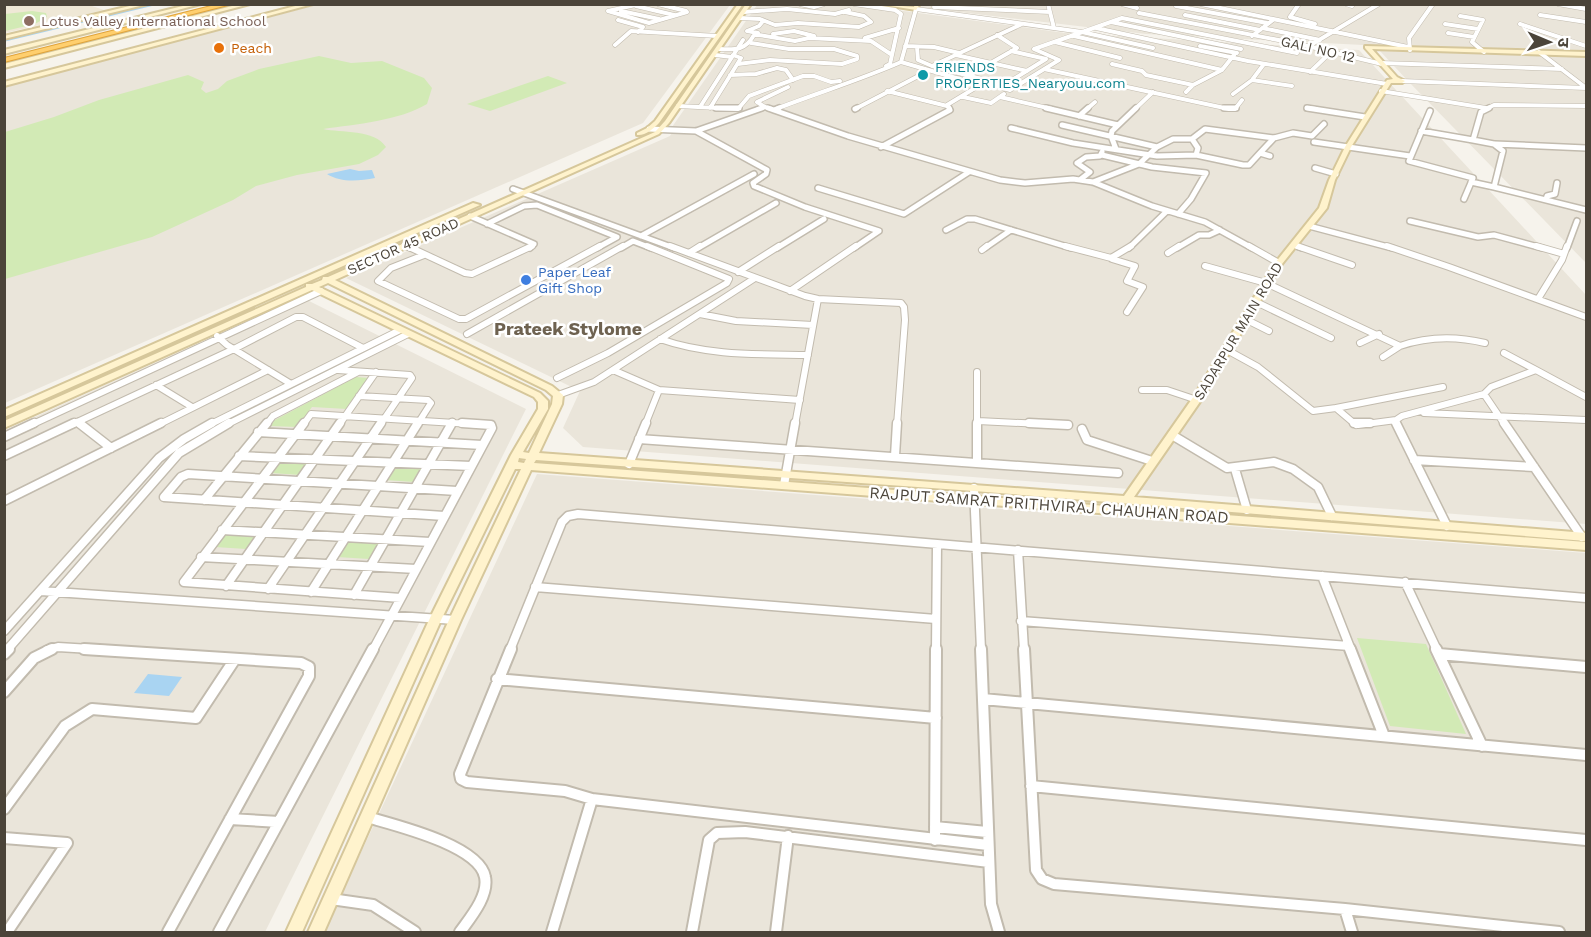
<svg xmlns="http://www.w3.org/2000/svg" width="1591" height="937" viewBox="0 0 1591 937" font-family="'Work Sans','Noto Sans Devanagari',sans-serif">
<rect width="100%" height="100%" fill="#f6f3ec"/>
<path fill="#eae5da" d="M316,5H730L643,123L5,403V86Z
M757,5H859L1065,33L1359,50L1586,295V524L583,447L563,428L580,391L346,278L670,136L675,128L672,127Z
M900,5H1586V50L1363,45L1146,34Z
M1380,51L1586,57V263L1408,81Z
M301,297L526,409L265,932H5L4,431Z
M537,474L1586,553V932H324Z"/>
<path fill="#efe8d6" d="M4,5H89L104,10L5,33Z"/>
<path fill="#d2eab5" d="M32,11L46,13L47,17L35,24L5,31V14Z
M319,56L351,63L382,61L424,78L432,88L427,104C398,121 357,124 323,129C341,133 375,129 386,147L378,155L359,164L297,175L256,186L233,200L152,237L5,279V132L54,117L99,100L188,75L204,82L201,89L206,93L218,89L227,81L259,69Z
M548,76L567,83L490,111L467,104Z
M356,377L369,378L347,409L312,407L297,427L270,426L273,421Z
M282,458L310,460L300,475L271,473Z
M394,466L423,468L414,482L385,480Z
M228,530L259,533L246,549L215,547Z
M348,540L380,542L369,559L337,557Z
M1357,638L1426,644L1466,734L1390,726Z"/>
<path fill="#a9d4f2" d="M350,169L359,171L372,170L375,178C359,181 341,183 327,174Z
M148,674L182,677L169,696L134,693Z"/>
<g fill="none" stroke-linecap="round" stroke-linejoin="round">
<path stroke="#a9d4f2" stroke-width="1.5" d="M4,41L157,4"/>
<defs>
<path id="street-far4" d="M640,4L608,11L649,23L687,12
M658,4L686,11
M800,4L814,7L824,4
M854,4L895,10L901,14L890,64L886,66
M1048,4L1054,28
M1122,4L1137,8
M1201,4L1408,47
M1299,4L1290,17L1315,24
M1346,4L1352,6
M1558,4L1586,9
M636,6L674,15
M1176,6L1267,23
M934,7L1050,12
M621,11L659,19
M744,12L787,9L835,14L849,10
M1139,13L1299,44L1382,64
M1185,15L1260,30
M1540,15L1586,22
M1460,16L1483,20L1472,42L1484,52
M740,18L760,19L775,25L798,23L859,27L871,22L864,16L845,12
M618,20L643,27L638,32
M1111,22L1241,49
M1445,24L1478,29
M1520,24L1586,46
M1096,28L1248,61L1387,84
M1262,28L1320,40
M758,33L747,31L759,26L763,21
M1448,33L1474,37
M773,34L794,31L814,36
M1074,36L1222,70
M1252,36L1273,20
M865,38L899,28
M1055,42L1120,58
M615,45L631,31L717,36
M905,46L934,47L959,53
M1200,46L1237,53
M1309,46L1379,4
M917,47L918,60L932,66
M718,49C735,50 745,51 754,35H759L795,41L809,38L871,41L892,55
M1410,50L1409,38L1433,4
M1011,51L1046,59L1004,85L932,66L1022,24
M1539,52L1585,87
M715,55L732,57
M956,55L1027,71
M901,62L916,9L1082,32L1153,48
M1381,63L1562,69
M738,64L770,60L842,64L857,59V56L834,49H789L751,43
M1112,64L1142,71L1146,75L1193,85
M1044,69L1229,109H1235L1242,100
M1310,72L1331,52
M730,75L756,74L777,68L786,70L793,80
M968,76L1017,48L997,35
M1252,80L1292,86
M1402,81L1586,88
M887,91L947,106
M1381,91L1486,108
M1186,92L1193,85L1222,70L1234,55
M1233,94L1252,80L1264,64
M963,97L991,103L1004,94
M1000,97L1052,109
M678,106L738,109L749,96L803,76H814L831,82L840,81
M700,107L743,40
M765,107L757,102L788,87
M710,108L741,58L733,55
M1307,108L1316,109
M758,109L765,107L772,109
M776,109C817,93 860,80 901,62L980,85H993L1010,90L1059,60L1034,49L1122,18L1297,53
M855,109L928,71
M950,109L947,105L980,85
M1087,109L1095,102
M1135,109L1153,92
M1486,109L1494,105L1586,106"/>
<path id="street-far3" d="M716,108H739
M768,108L848,136L1000,180L1025,183L1073,179L1093,182L1152,206L1205,222L1252,248
M1046,108L1118,125
M1224,108H1236
M1307,108L1365,117
M1489,108L1481,112L1473,140L1494,144L1503,151L1494,187L1586,210
M855,109L857,108
M774,110L779,108
M1430,111L1409,161L1473,178L1464,199
M1079,116L1088,108
M1062,125L1157,147
M1011,128L1073,143L1157,156L1196,155L1243,165H1249L1260,153
M649,129L696,131L762,108
M696,131L767,170L766,174L753,183L754,186L805,207L879,231L854,248
M1421,131L1473,140
M1192,139L1198,148L1196,155
M1314,142L1410,156
M1495,144L1586,148
M881,147L950,110L949,108
M1116,149L1111,136L1112,131L1136,108
M1102,155L1152,167L1206,173L1191,199L1178,214
M1270,156L1260,153L1274,138
M1315,168L1336,174
M1081,179L1090,172L1077,163L1086,157L1100,156L1102,152
M1093,182L1139,164L1157,147L1173,139H1192L1205,129L1274,138L1293,133L1312,136L1324,124
M1471,182L1494,187
M818,188L904,214L969,172
M513,189L674,248
M1546,199L1547,196L1555,194L1557,183
M470,216L534,244L530,248
M1410,221L1478,237L1494,235L1542,248
M487,224L524,206L537,205L617,237L597,248
M1309,226L1392,248
M946,230L967,219H975L1071,248
M641,236L754,174
M404,245L411,248
M1293,245L1302,248
M621,248L633,241L651,248
M698,248L776,203
M777,248L824,219
M985,248L1011,230
M1129,248L1167,211
M1177,248L1199,235H1209L1220,230
M1567,248L1577,221"/>
<path id="street-far2" d="M407,246L465,273L472,274L532,246
M670,246L805,296L818,299L901,303L904,307L905,320L897,425
M1065,246L1111,258L1131,246
M1249,246L1279,263
M1297,246L1352,265
M1387,246L1449,267L1586,317
M1536,246L1564,254
M982,250L987,246
M689,253L700,246
M1168,253L1179,246
M424,255L391,268L378,281L459,319H466L600,246
M1112,259L1135,266L1127,281L1143,287L1127,312
M1205,266L1266,283L1400,346L1383,357
M738,272L779,246
M790,291L856,246
M1538,299L1562,260L1567,246
M1254,301L1331,338
M700,314L736,321L813,325
M1245,319L1269,331
M467,334L623,246
M217,336L227,345L291,384
M660,339C708,356 758,354 808,355
M1360,343L1379,334
M1400,346C1429,336 1456,336 1485,343
M1227,350L1258,367L1313,411L1336,408
M1504,353L1536,370
M338,370L410,375L412,378L380,425
M613,370L659,390L645,425
M977,372V425
M557,378L608,353L727,283L729,279L647,246
M156,385L192,407
M659,390L800,400
M1142,390H1167L1197,400
M558,395L594,382L755,278
M359,396L428,400L431,403L417,425
M1424,413L1586,420
M978,421L1062,425
M77,422L81,425
M31,425L321,291
M71,425L234,349L296,317H303L363,348
M158,425L268,370
M209,425L400,330
M226,425L408,334
M266,425L273,416L358,372
M303,425L311,414L487,425
M339,425L376,372
M451,425L453,422
M795,425L818,299
M1356,425L1336,408L1443,387
M1358,425L1396,420
M1397,425L1396,420L1402,416L1484,394
M1505,425L1484,394L1491,387L1536,370L1586,397"/>
<path id="street-far1" d="M79,423L111,448
M304,423L184,582L401,598L492,428L491,425L462,423
M977,423V462
M1029,423L1068,425
M1354,423H1370
M1396,423L1447,526
M1504,423L1582,537
M1082,429L1087,440L1152,461
M258,432L482,445
M1172,435L1227,468L1274,462L1293,469L1318,487L1332,516
M4,437L34,423
M639,439L1118,473
M4,456L74,423
M239,456L471,466
M895,456L897,423
M1414,460L1534,467
M629,464L646,423
M1235,469L1247,510
M784,485L795,423
M974,488L981,650
M204,500L267,423
M4,501L161,423
M444,516L164,497L181,477L188,474L457,491
M222,530L430,542
M1018,550L1024,650
M201,557L416,569
M1322,576L1351,650
M1405,582L1437,650
M226,586L340,423
M535,587L936,619
M268,589L381,423
M41,591L455,620
M311,592L418,423
M354,595L452,423
M1021,621L1349,646
M4,631L159,458L184,439L212,423
M7,650L179,453L229,423
M47,650L58,647L107,650
M373,650L401,598
M510,650L562,522L568,516L578,514L1586,598
M936,650L937,545"/>
<path id="street" d="M84,649L301,663L309,667V676L168,932
M511,649L460,774L461,779L467,782L565,791L592,799L988,845
M981,649L991,904L999,932
M1024,649L1036,870L1042,879L1054,884L1345,909L1559,932
M1350,649L1384,736
M1436,649L1482,746
M4,654L9,649
M1439,654L1586,667
M497,679L936,718
M4,692L34,658L52,649
M983,699L1586,755
M1031,786L1586,840
M4,809L65,726L92,709L196,718L235,659
M367,817C394,825 479,845 485,877C489,896 470,918 460,932
M230,819L279,822
M935,827L987,832
M4,838L67,843L7,932
M935,840L936,649
M331,899L373,905L415,932
M1345,909L1352,932
M219,932L373,649
M552,932L592,799
M692,932L709,840L717,833L745,832L989,862
M776,932L788,836"/>
<path id="secondary" d="M138,4H148L4,39V36Z
M191,4H201L4,54V50Z
M240,4H250L4,68V64Z
M303,4H313L4,86V82Z
M738,4H743L659,123C653,129 645,136 637,135V133L647,128L655,121Z
M746,4H751L669,123L659,134L335,280L552,386L563,395L562,404L539,453L1124,496L1194,396L1275,263L1319,208L1329,180L1345,147L1387,80L1393,79L1365,48V46L1586,52V56L1372,49L1397,77L1405,81L1402,83H1391L1351,147L1335,180L1327,208L1282,264L1204,396L1134,497L1586,533V541L974,491L536,460L534,463L1586,542V550L531,470L461,620L324,932H308L449,620L521,469H515L442,618L302,932H286L430,618L511,455L538,409V402L534,397L312,290L4,428V421L306,287V284H312L322,280L323,277H328L655,132L665,121ZM328,283L546,390L553,396L552,404L529,453L523,452L548,409V401L540,393L319,287ZM519,458L526,459L524,463L518,462Z
M878,4L914,7L915,4H920L916,10Z
M473,203L480,205L4,417V410Z"/>
<path id="highway" d="M219,4H232L4,62V58Z"/>
</defs>
<use href="#street-far4" stroke="#c2bbae" stroke-width="5"/>
<use href="#street-far3" stroke="#c2bbae" stroke-width="8"/>
<use href="#street-far2" stroke="#c2bbae" stroke-width="8"/>
<use href="#street-far1" stroke="#c2bbae" stroke-width="11"/>
<use href="#street" stroke="#c2bbae" stroke-width="14"/>
<use href="#secondary" stroke="#d6c79b" stroke-width="4"/>
<use href="#highway" stroke="#e0a43c" stroke-width="2"/>
<use href="#street-far4" stroke="#fff" stroke-width="4"/>
<use href="#street-far3" stroke="#fff" stroke-width="5"/>
<use href="#street-far2" stroke="#fff" stroke-width="6"/>
<use href="#street-far1" stroke="#fff" stroke-width="8"/>
<use href="#street" stroke="#fff" stroke-width="10"/>
<use href="#secondary" fill="#fff3cd" fill-rule="evenodd"/>
<use href="#highway" fill="#ffcf6e" fill-rule="evenodd"/>
</g>
<circle fill="#8d6e63" stroke="#fff" stroke-width="2" cx="29" cy="21" r="6"/>
<circle fill="#e8710a" stroke="#fff" stroke-width="2" cx="219" cy="48" r="6"/>
<circle fill="#0f9aa8" stroke="#fff" stroke-width="2" cx="923" cy="75" r="6"/>
<circle fill="#3f7fe0" stroke="#fff" stroke-width="2" cx="526" cy="280" r="6"/>
<g text-anchor="middle" dominant-baseline="central" stroke-width="5" stroke-linejoin="round" paint-order="stroke">
<g font-size="14" fill="#785e54" stroke="#fff" text-anchor="start">
<text x="41" y="21">Lotus Valley International School</text>
</g>
<g font-size="14" fill="#c56008" stroke="#fff" text-anchor="start">
<text x="231" y="48">Peach</text>
</g>
<g font-size="14" fill="#4b4439" stroke="#fff">
<text transform="translate(1318 49) rotate(13)">GALI NO 12</text>
<text transform="translate(403 246) rotate(-24)">SECTOR 45 ROAD</text>
<text transform="translate(1238 331) rotate(-59)">SADARPUR MAIN ROAD</text>
</g>
<g font-size="14" fill="#0d838f" stroke="#fff" text-anchor="start">
<text x="935" y="67">FRIENDS<tspan x="935" dy="16">PROPERTIES_Nearyouu.com</tspan></text>
</g>
<g font-size="14" fill="#366cbe" stroke="#fff" text-anchor="start">
<text x="538" y="272">Paper Leaf<tspan x="538" dy="16">Gift Shop</tspan></text>
</g>
<g font-size="16" fill="#4b4439" stroke="#fff">
<text transform="translate(1049 505) rotate(4)">RAJPUT SAMRAT PRITHVIRAJ CHAUHAN ROAD</text>
</g>
<g font-size="18" font-weight="bold" fill="#6e6250" stroke="#fff">
<text x="568" y="328">Prateek Stylome</text>
</g>
</g>
<rect width="1591" height="937" fill="none" stroke="#4b4439" stroke-width="12"/>
<g transform="translate(1549 42) rotate(92)" stroke="#ffffff" stroke-width="4.5" paint-order="stroke">
<path d="M0-4.5L10 22L0 15L-10 22Z" fill="#4b4439"/>
<text y="-9" font-size="16" font-weight="bold" text-anchor="middle" fill="#4b4439">उ</text>
</g>
</svg>
